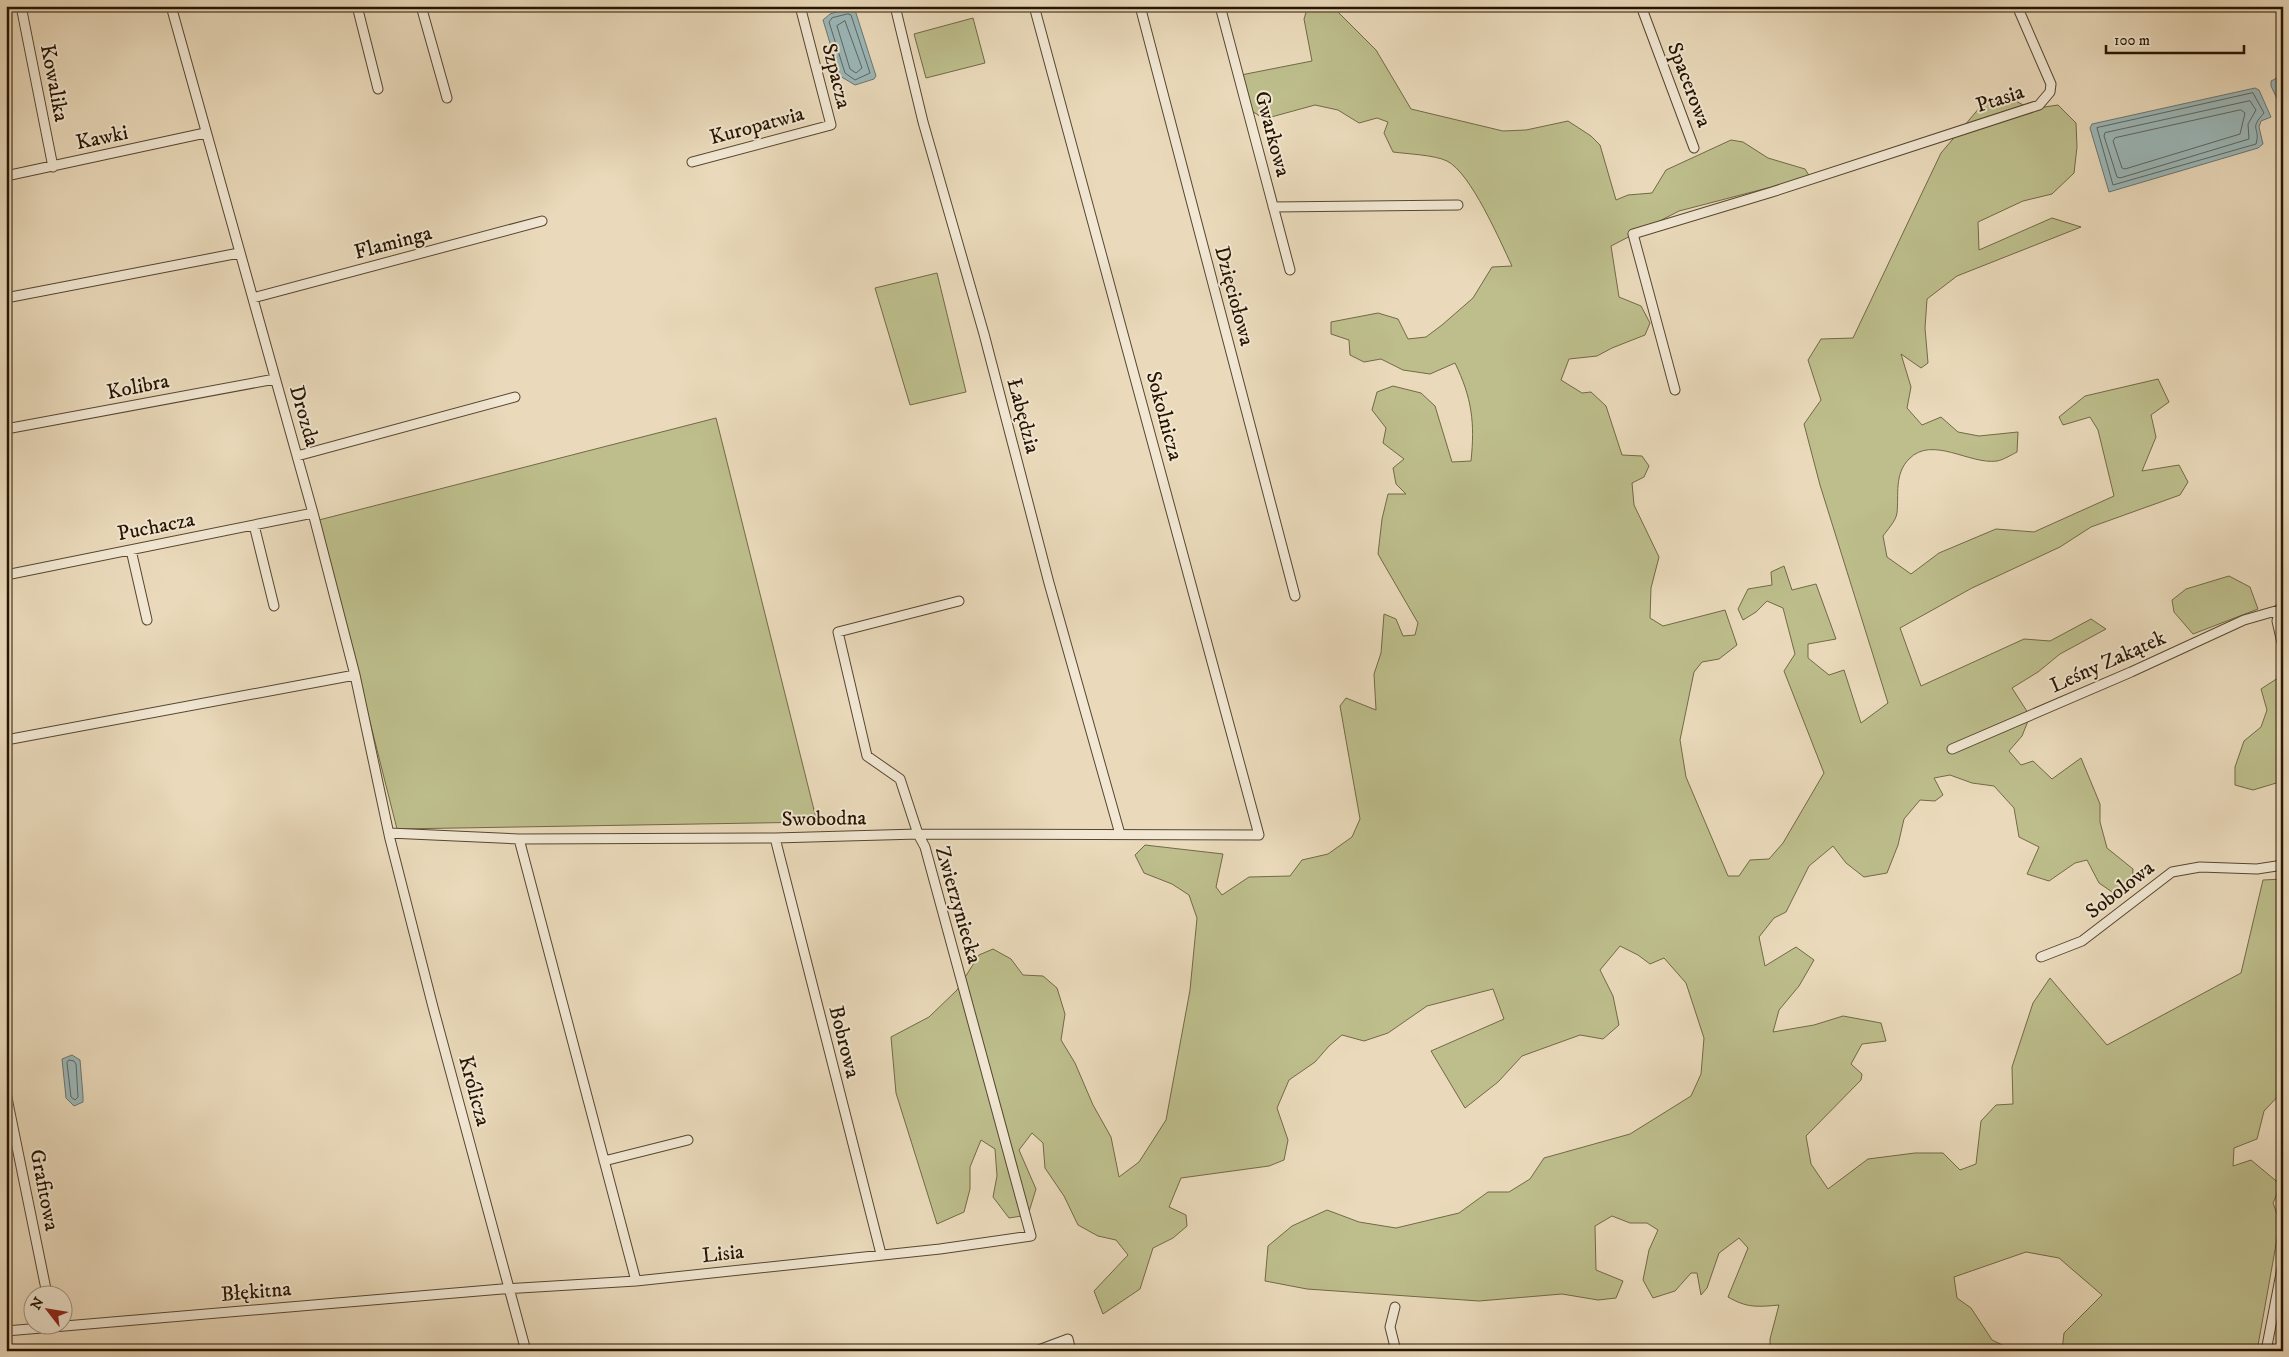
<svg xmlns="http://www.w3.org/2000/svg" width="2289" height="1357" viewBox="0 0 2289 1357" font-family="'IM FELL DW Pica',serif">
<rect width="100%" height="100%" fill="#eadabb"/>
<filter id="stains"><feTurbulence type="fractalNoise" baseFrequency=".004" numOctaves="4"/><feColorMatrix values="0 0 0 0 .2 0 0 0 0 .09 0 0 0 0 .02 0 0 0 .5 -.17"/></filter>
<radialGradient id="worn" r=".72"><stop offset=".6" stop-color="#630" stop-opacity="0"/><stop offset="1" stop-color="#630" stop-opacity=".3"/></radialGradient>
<path fill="#bdbe8c" stroke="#726946" d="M1308,6H1327L1335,9L1376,50L1411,109L1503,131L1526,130L1568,121L1591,136L1600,145L1616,200L1628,195L1652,193L1666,170L1731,140L1743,142L1768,158L1805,169L1810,177L1679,211L1611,246L1619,297L1641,306L1650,323L1645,335L1612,348L1597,356L1569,359L1561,380L1582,393L1591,392L1606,406L1622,455L1642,456L1649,466L1644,477L1632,483L1634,505L1659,557L1651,588L1650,618L1663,626L1725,610L1737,645L1719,659L1702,662L1694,672L1680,740L1686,777L1728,876H1739L1750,860L1769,859L1783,843L1824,773L1784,671L1795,654L1783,608L1767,601L1756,612L1743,620L1738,609L1748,589L1772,585L1771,572L1784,566L1792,590L1816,584L1836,639L1808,644V658L1829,675L1844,670L1861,723L1888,703L1820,485L1804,424L1821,400L1808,360L1821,339L1853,338L1941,153L1981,106L2006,96L2031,109L2058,105L2076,123L2077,147L2074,173L2052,194L2023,201L1978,222L1979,250L2052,218L2081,227L1957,276L1927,299L1925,328L1928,363L1921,368L1901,354L1911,387L1907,408L1922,425L1941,417L1958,432L1979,436L2018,432L2017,452C2011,455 2003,460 1997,461C1970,465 1932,435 1909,459C1894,474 1899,495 1897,513C1896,521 1887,530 1883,536L1887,557L1911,574L1939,553L1996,529L2034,532L2114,496L2098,430L2090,417L2063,425L2059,417L2085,396L2158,379L2169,402L2151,415L2156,437L2142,471L2179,465L2188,482L2180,495L2091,527L2060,547L1972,588L1900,628L1921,686L2024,639L2050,641L2091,619L2106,629L2060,654L2038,672L2012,688L2030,716L2022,736L2009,751L2021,765L2033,761L2052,779L2081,758L2100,804V822L2107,848L2133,869L2132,885L2115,894L2099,883L2087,860L2075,863L2049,881L2027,874L2039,847L2019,837L2014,808L1994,786L1972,783L1950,775L1934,778L1943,795L1935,801L1920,800L1904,819L1898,845L1887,873L1864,877L1846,863L1833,846L1809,866L1786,912L1774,918L1759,937L1765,966L1796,947L1814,960L1799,986L1779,1010L1773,1032L1814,1025L1843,1016L1881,1023L1886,1041L1862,1044L1851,1064L1862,1074L1861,1080L1806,1136L1811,1164L1828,1189L1868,1159L1915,1153H1943L1960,1170L1976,1164L1981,1121L1996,1105L2013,1104L2012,1067L2033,1003L2050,978L2107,1045L2241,973L2263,880L2283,879V1091L2264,1111L2257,1139L2234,1148L2233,1166L2251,1160L2281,1185L2273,1203L2280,1222L2257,1351H2062L2064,1333L2102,1295L2059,1258L2026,1252L1954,1277L1957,1298L1971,1308L1992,1340L2015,1351H1770V1339L1779,1305C1757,1307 1747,1308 1728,1297L1748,1248L1739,1238L1719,1253L1707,1288L1701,1295L1697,1273H1691L1675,1291L1653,1298L1643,1280L1649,1250L1658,1230L1647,1223H1630L1612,1216L1595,1226L1596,1270L1623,1281L1616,1298L1598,1300L1562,1294L1479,1301L1307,1289L1265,1281L1268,1246L1292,1226L1327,1210L1359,1222L1396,1228L1459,1213L1488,1192H1509L1530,1179L1544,1158L1630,1134L1691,1096L1701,1074L1704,1038L1686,983L1664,958L1650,964L1638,955L1620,946L1600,970L1613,996L1619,1025L1603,1039L1580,1035L1522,1056L1498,1082L1465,1108L1431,1051L1504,1019L1493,989L1427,1006L1388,1033L1364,1041L1342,1035L1329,1046L1315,1062L1289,1080L1277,1108L1288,1140L1284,1160L1269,1166L1181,1178L1169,1207L1186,1215L1187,1226L1173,1238L1153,1248L1140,1289L1103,1314L1094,1291L1128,1255L1116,1240L1098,1236L1078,1225L1064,1196L1045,1168L1043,1143L1032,1133L1019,1150L1036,1189L1028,1215L1009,1218L993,1197L997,1176L995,1149L981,1140L970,1167V1189L964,1212L937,1224L896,1093L891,1037L929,1017L957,990L979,955L993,949L1011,959L1023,975L1043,976L1057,988L1065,1014L1061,1040L1075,1063L1093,1105L1111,1137L1119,1177L1139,1162L1166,1120L1190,990L1197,918L1189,895L1172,884L1144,873L1135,855L1145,845L1223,854L1216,887L1222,895L1249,877L1290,876L1302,860L1328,854L1352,837L1360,819L1340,706L1346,698L1376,710L1374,674L1381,653L1384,614L1396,619L1403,636L1415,635L1418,623L1378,554L1382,519L1388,494H1406L1396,484L1393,468L1404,459L1383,443L1386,428L1372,410L1377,392L1393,386L1421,393L1435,406L1452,462L1471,461C1475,423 1472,398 1455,363L1430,374L1403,370L1381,359L1364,362L1350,355L1349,340L1331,334V322L1378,313L1398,319L1408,339L1426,337L1442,325L1473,298L1492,267L1512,266C1500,241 1471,173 1447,161C1435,155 1408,154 1393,152L1384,133L1388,122L1377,118L1359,123L1338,110L1315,105L1264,119L1249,109L1241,75L1312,61L1304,19Z
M973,18L985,63L926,78L914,34Z
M937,273L966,392L910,405L875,288Z
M716,418L817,822L397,829L319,520Z
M2229,576L2250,587L2258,609L2193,634L2174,612L2172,600L2186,589Z
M2281,676L2283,781L2253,790L2235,785V767L2244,741L2261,727L2267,710L2261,689Z"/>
<path fill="#9bb8ba" stroke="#6c7670" d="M850,8L855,10L876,76L874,79L855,85L840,76L823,20L830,14Z
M2283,75V109H2282L2271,86V81Z
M2255,88L2259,90L2271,117L2261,121L2259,127L2263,144L2258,148L2109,192L2090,128L2092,124Z
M72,1055L80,1060L83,1096V1102L74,1106L66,1098L62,1059Z"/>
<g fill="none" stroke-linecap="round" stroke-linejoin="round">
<path stroke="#60665e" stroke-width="1" d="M848,14L851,15L870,73L855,80L845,73L829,22L832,18Z
M845,21L862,68L856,73L850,69L837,26Z
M2253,93L2264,113C2248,130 2261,127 2256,144L2113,185L2097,128Z
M2250,101L2256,110L2248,124L2249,139L2120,178L2117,177L2104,136L2105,133Z
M2241,110L2245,113L2240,134L2125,169L2122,168L2113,141L2115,138Z
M69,1060L74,1061L76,1064L78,1097L75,1100L71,1097L67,1063Z"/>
<defs>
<path id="minor" d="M21,6L53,167
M171,6L313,513L355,675L390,839L433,1007L526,1351
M357,6L378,89
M421,6L447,98
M895,6L923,122L984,334L1049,583L1120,834
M1140,6L1295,596
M1220,6L1290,270
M1641,6L1694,148
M692,162L831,125L800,6
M6,176L205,133
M1273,207L1458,205
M11,297L239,253
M253,298L542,221
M1675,390L1633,234L1772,192L2039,105L2050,92L2051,84L2017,6
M6,429L275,379
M297,456L515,397
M254,525L274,606
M131,550L147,620
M6,575L313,513
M2281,607L2277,621L2283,647
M6,740L355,675
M1952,749L2131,672L2244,620L2279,610
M389,833L519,839L775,838L918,834L1259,835L1034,6
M775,838L881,1254
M519,839L636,1281
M2041,957L2082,941L2172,872L2200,867L2257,869L2283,865
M6,1093L47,1294
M604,1161L688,1140
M1395,1307L1390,1327L1396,1351
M6,1331L502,1289L636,1281L940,1249L1031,1236L925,847L918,834L900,779L867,756L838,632L959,601
M1036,1351L1068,1339L1071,1351
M2266,1351L2283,1263"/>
</defs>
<use href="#minor" stroke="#574630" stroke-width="11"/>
<use href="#minor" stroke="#f1e7d3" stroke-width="9"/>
</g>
<g text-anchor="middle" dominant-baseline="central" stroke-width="4" stroke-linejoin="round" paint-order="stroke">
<g font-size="21" fill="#261401" stroke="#f1e7d3">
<text transform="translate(836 76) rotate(76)">Szpacza</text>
<text transform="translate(54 83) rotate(79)">Kowalika</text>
<text transform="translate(1689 85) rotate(69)">Spacerowa</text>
<text transform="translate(2000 99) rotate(-18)">Ptasia</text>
<text transform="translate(757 126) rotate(-15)">Kuropatwia</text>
<text transform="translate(1272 134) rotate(75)">Gwarkowa</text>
<text transform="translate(102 138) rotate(-12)">Kawki</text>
<text transform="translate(393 243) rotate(-15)">Flaminga</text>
<text transform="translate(1234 296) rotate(75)">Dzięciołowa</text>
<text transform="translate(138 387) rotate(-11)">Kolibra</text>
<text transform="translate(304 416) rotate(74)">Drozda</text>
<text transform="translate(1023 416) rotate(75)">Łabędzia</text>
<text transform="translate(1164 416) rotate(75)">Sokolnicza</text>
<text transform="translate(156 527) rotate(-11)">Puchacza</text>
<text transform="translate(2108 662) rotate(-24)">Leśny Zakątek</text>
<text transform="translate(824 819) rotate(-1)">Swobodna</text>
<text transform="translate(2120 890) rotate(-38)">Sobolowa</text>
<text transform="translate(958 905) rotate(74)">Zwierzyniecka</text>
<text transform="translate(844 1042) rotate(76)">Bobrowa</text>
<text transform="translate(474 1091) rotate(75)">Królicza</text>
<text transform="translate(44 1190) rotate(79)">Grafitowa</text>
<text transform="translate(723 1254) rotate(-6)">Lisia</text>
<text transform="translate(256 1292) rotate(-5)">Błękitna</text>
</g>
</g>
<rect width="2289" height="1357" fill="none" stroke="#eadabb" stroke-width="25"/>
<rect x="8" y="8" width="2274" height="1342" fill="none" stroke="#261401" stroke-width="2.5"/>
<rect x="12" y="12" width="2264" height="1332" fill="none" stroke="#261401"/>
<g transform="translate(48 1310) rotate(301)"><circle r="24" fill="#f1e7d3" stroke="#a0937f"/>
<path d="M0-4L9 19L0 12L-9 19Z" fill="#8f2418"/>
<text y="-8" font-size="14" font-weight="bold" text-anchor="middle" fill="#261401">N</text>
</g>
<path d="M2106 45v8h138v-8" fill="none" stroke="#261401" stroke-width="2.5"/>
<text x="2114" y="45" font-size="15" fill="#261401" stroke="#f1e7d3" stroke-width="4" paint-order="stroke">100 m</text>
<rect width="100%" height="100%" filter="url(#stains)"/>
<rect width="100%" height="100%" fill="url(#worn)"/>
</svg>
